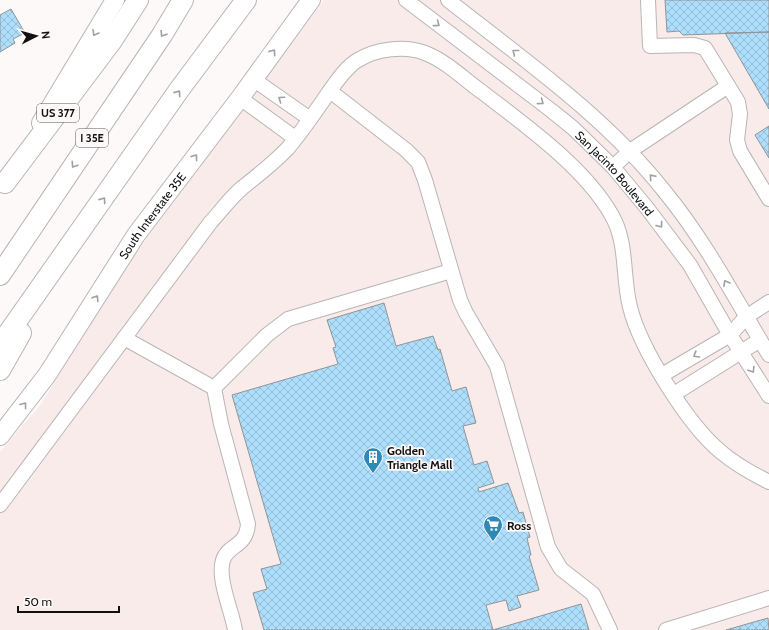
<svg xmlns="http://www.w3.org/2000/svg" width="769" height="630" viewBox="0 0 769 630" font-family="Cabin,sans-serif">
<defs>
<pattern id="building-cross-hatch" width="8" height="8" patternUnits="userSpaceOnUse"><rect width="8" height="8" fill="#addefb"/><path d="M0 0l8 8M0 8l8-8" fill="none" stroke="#94bdd6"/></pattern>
</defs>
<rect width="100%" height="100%" fill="#fef9f9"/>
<path fill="#f9ebea" d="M324,0H769V630H0V452L41,404L132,258Z"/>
<path fill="url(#building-cross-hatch)" stroke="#919496" d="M665,0H769V32L683,35L679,31L667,32Z
M11,9L25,33L13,39L15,43L0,52V15Z
M769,32V109L725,33Z
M769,126V158L755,135Z
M384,303L396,346L433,336L438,350L440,349L452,391L466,387L476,423L463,426L474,465L487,461L494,483L478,488L479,492L508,483L519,513L523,512L530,537L527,538L531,555L529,556L539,590L517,596L521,607L509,611L506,600L486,605L493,630H264L253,593L267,589L261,569L281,564L232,395L338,364L333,348L336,347L327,320Z
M581,604L589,630H493Z
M768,618L769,630H726Z"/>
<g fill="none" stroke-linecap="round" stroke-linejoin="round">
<defs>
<g id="minor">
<path id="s1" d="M406,0L552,111L573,128L613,167L647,208L690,265L730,335L769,396"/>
<path d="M448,0C524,60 605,116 665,192C706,242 736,300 769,355"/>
<path d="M648,0L650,46L694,45L705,48L738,102L740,114L737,140L740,151L769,199"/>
<path d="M253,79L310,119"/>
<path d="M330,91L406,150L418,162L425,180L460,300L466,313L497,366L548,547L561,569L593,594L610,630"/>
<path d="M240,98L295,138"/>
<path d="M613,167L630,151L728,86"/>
<path d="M124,338L214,388L221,424L248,524C246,548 228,544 223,560C217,579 232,611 235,630"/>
<path d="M662,375L730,335L746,317L769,302"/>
<path d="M214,388L267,335L288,319L451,271"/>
<path d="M674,394L760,340"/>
<path d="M0,505L210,223C220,212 230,198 242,188C258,175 274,163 288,148C303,130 316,111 329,92C337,81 346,67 358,60C376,49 405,45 425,53C446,61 464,79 482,92C525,125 584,167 611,214C628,242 622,276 630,307C640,348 688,425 721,452C735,464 753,474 769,482"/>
<path d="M666,630L769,598"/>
</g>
<g id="major">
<path d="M41,123L115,0"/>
<path id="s2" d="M0,436L47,375L136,235L240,98L311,0"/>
</g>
<path id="highway" d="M5,183L111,42L138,0
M0,275L162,35L183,0
M0,345L179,90L246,0
M0,370L21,333"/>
</defs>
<use href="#minor" stroke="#b9b5b5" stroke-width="16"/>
<use href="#major" stroke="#b9b5b5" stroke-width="20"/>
<use href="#highway" stroke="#b9b5b5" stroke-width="22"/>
<use href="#minor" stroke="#fff" stroke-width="14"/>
<use href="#major" stroke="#fff" stroke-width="18"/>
<use href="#highway" stroke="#fff" stroke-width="20"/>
</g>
<defs><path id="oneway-chevron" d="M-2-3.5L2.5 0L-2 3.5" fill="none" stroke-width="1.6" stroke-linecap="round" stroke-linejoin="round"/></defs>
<g stroke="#a0a0a0">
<use href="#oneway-chevron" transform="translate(437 24) rotate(37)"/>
<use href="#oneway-chevron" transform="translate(95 33) rotate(121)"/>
<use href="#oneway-chevron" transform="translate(163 34) rotate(122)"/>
<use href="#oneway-chevron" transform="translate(273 52) rotate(-54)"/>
<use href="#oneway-chevron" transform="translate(515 52) rotate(-142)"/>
<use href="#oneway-chevron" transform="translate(178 93) rotate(-55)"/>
<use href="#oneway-chevron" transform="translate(281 99) rotate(-145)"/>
<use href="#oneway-chevron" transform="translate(541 102) rotate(37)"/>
<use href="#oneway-chevron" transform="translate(195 157) rotate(-53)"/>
<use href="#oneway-chevron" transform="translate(74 165) rotate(124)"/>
<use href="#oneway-chevron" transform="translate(652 177) rotate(-131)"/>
<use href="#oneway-chevron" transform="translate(103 200) rotate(-55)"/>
<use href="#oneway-chevron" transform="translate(660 225) rotate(53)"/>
<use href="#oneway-chevron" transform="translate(726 283) rotate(-120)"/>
<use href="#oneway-chevron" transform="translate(96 298) rotate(-58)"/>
<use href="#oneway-chevron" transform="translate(696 355) rotate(149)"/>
<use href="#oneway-chevron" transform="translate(752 370) rotate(58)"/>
<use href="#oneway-chevron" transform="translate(24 405) rotate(-53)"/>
</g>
<defs>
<symbol id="building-pin" viewBox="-11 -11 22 30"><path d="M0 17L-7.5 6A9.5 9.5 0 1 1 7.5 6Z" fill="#2f89b7" stroke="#fef9f9"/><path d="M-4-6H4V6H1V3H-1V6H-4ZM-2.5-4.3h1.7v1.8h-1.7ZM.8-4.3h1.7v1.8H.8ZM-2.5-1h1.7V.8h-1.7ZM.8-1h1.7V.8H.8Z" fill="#fff"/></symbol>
<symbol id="supermarket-pin" viewBox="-11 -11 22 30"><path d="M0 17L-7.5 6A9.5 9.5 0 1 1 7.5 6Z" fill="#2f89b7" stroke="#fef9f9"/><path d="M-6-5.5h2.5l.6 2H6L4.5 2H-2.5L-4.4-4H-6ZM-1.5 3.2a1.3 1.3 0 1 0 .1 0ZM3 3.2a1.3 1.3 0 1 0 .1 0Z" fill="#fff"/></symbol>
</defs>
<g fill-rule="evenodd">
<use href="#building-pin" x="362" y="446" width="22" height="30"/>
<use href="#supermarket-pin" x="482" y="514" width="22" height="30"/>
</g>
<g text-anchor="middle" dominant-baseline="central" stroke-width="3.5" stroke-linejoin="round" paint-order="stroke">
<g fill="#fef9f9" stroke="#595757" stroke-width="1">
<rect x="37" y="104" width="42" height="18" rx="3"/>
<rect x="76" y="129" width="32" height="18" rx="3"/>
</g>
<g font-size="11" font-weight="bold" fill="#121111">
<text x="58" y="113">US 377</text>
<text x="92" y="138">I 35E</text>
</g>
<g font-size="12" fill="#121111" stroke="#fef9f9">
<text stroke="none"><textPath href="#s1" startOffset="272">San Jacinto Boulevard</textPath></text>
<text stroke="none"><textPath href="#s2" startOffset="268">South Interstate 35E</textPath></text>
</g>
<g font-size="12" font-weight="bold" fill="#121111" stroke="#fef9f9" text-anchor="start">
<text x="387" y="450">Golden<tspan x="387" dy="14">Triangle Mall</tspan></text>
<text x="507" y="525">Ross</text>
</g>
</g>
<g transform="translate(36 36) rotate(84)" stroke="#fef9f9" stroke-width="3" paint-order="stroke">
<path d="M0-3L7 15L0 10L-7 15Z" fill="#121111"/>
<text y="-6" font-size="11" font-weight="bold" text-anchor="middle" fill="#121111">N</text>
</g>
<path d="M18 606v6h101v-6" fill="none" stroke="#121111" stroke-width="2"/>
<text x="24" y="606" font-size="12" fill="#121111" stroke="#fef9f9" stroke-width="3" paint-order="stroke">50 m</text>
</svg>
